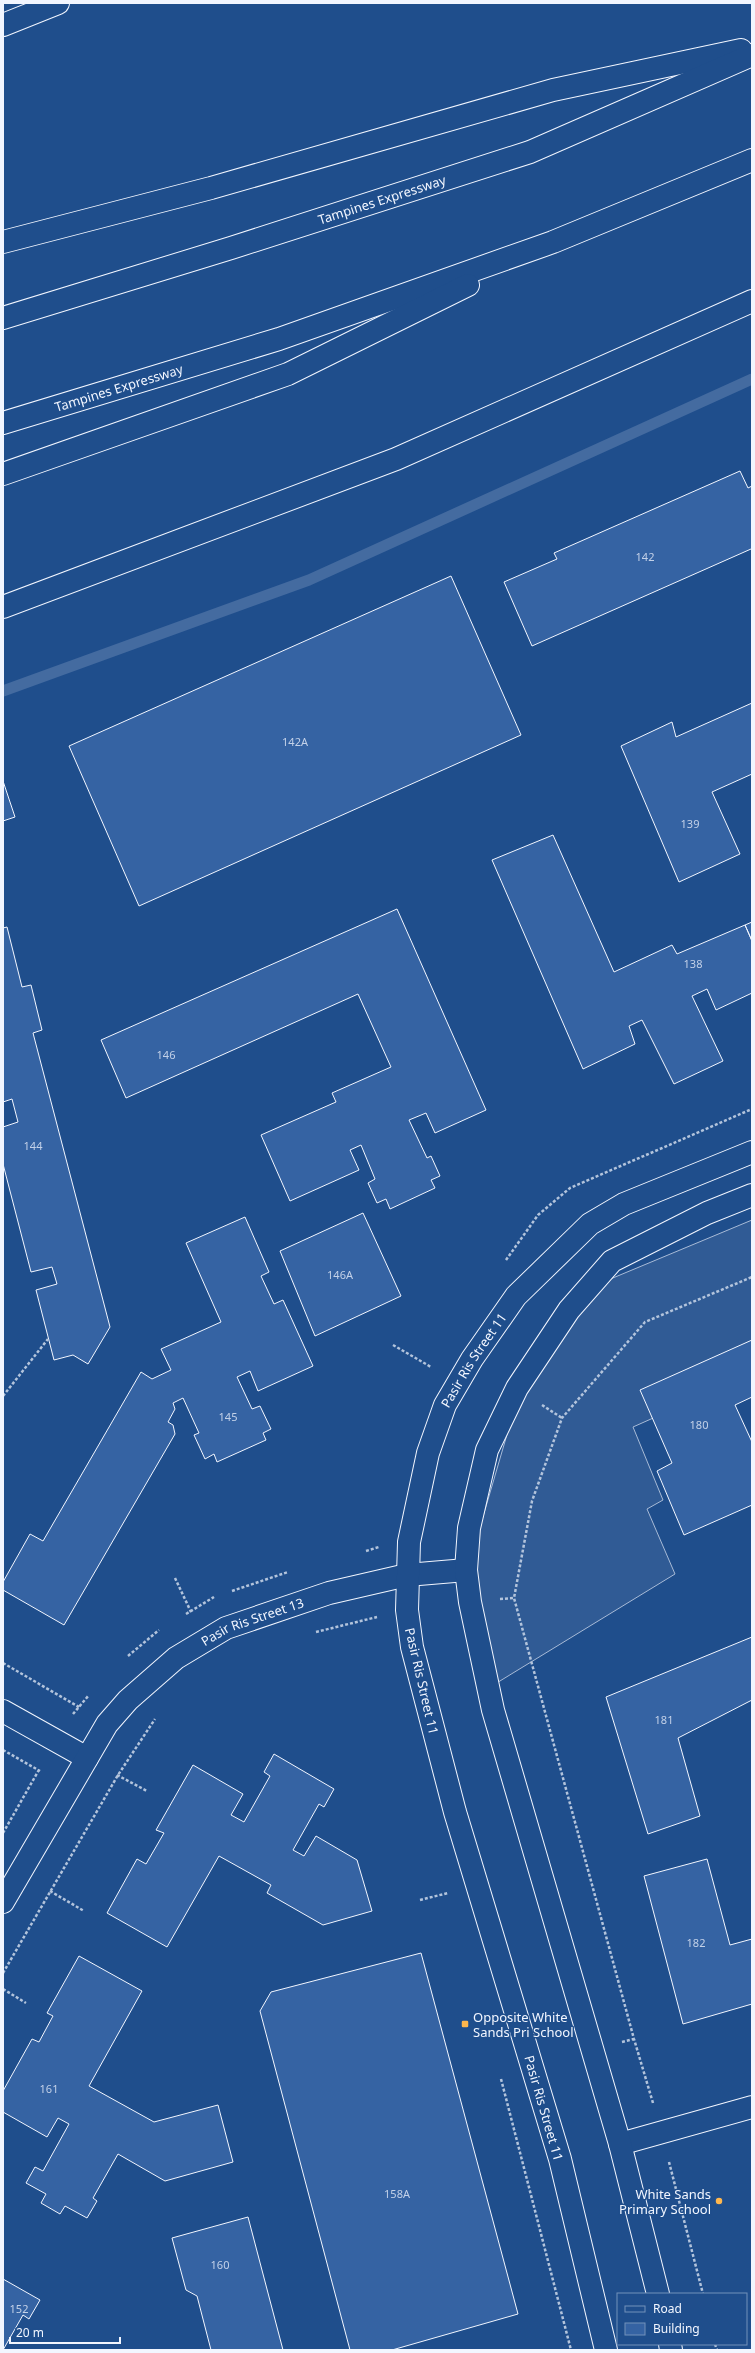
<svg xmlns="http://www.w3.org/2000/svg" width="755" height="2353" viewBox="0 0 755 2353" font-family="'Noto Sans',sans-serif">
<rect width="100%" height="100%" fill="#1f4e8c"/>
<path fill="#305b95" stroke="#a8bbd7" d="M752,1220V1374L633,1427L663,1500L647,1509L675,1574L495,1684L468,1568L520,1390L572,1313L608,1280Z"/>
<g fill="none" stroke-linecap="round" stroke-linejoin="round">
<path stroke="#446ba0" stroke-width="11" d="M3,691L309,580L752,379"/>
</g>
<path fill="#3563a3" stroke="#f2f6ff" d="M740,471L748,488L752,486V550L751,549L532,646L504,582L557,559L554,553Z
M451,576L521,735L139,906L69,746Z
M752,703V774L712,792L740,854L679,882L621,746L672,722L676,737Z
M3,781L15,817L3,821Z
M553,835L614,972L672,945L677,954L745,925L752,941V993L716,1010L707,989L692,996L723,1061L674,1084L642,1020L629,1026L635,1044L583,1069L492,860Z
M397,909L486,1110L435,1133L426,1113L409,1120L427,1158L431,1156L440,1176L431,1180L435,1188L390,1209L386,1199L377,1203L368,1183L375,1179L361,1145L350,1150L359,1170L290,1201L261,1135L336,1102L332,1093L391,1067L358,994L126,1098L101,1040Z
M752,922V941L745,925Z
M7,927L22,987L31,985L42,1030L33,1033L110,1327L88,1364L73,1355L54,1360L36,1290L57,1284L52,1267L31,1272L3,1164V1127L18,1122L12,1099L3,1102V928Z
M363,1213L401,1296L315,1336L280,1251Z
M245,1217L269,1272L261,1276L274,1304L283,1300L313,1366L258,1391L250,1371L237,1377L252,1409L260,1406L271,1429L263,1433L266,1440L217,1462L214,1454L205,1459L194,1435L199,1433L183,1398L173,1403L175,1409L168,1422L173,1425L175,1434L64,1625L3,1590V1582L30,1534L43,1541L141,1372L152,1379L171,1370L161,1349L221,1322L186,1243Z
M752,1340V1397L735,1405L752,1442V1505L684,1535L657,1471L672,1463L640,1390Z
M752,1637V1700L678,1738L700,1816L648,1834L606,1697Z
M274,1754L334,1789L324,1807L319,1804L293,1850L304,1856L316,1836L357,1860L372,1911L323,1925L267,1893L271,1885L219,1856L167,1947L107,1913L137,1859L146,1864L164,1833L156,1830L193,1765L243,1794L231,1815L244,1822L270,1776L264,1772Z
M707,1859L730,1945L752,1939V2004L683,2024L644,1876Z
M421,1953L518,2314L392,2350H350L260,2011L271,1992Z
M79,1956L142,1991L89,2086L154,2122L218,2105L233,2162L165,2181L118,2154L93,2198L97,2201L87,2218L65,2206L60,2214L41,2203L46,2194L26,2183L35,2167L43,2171L69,2124L58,2118L47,2137L3,2112V2091L32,2039L39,2042L53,2016L47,2013Z
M248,2217L283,2350H211L197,2296L186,2290L172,2238Z
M3,2279L40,2300L29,2319L23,2315L3,2350Z"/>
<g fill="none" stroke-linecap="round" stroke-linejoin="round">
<defs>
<g id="minor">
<path d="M3,25L58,3"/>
<path d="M3,1711L87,1758"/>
<path id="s1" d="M3,1902L107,1724L128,1700L176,1658L226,1628L329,1593L407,1575L466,1570"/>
<path d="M620,2144L752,2107"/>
<path d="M658,2294L620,2144L493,1710L470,1602L466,1570L469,1528L487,1450L517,1388L569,1310L612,1261L707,1213L752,1195"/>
<path d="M670,2344L671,2350"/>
<path id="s2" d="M606,2350L560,2159L455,1812L412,1647L407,1610L409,1542L428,1453L445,1405L472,1359L516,1296L590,1224L624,1204L752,1152"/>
</g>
<g id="highway">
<path d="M3,242L211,188L553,90L741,50"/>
<path id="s3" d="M3,318L231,248L530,152L752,55"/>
<path id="s4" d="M3,423L279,339L553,242L752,160"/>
<path d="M3,474L288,374L468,285"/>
<path d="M3,607L396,459L752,301"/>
</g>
</defs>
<use href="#minor" stroke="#f2f6ff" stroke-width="24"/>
<use href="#highway" stroke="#f2f6ff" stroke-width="24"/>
<path stroke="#b3c4dc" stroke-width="2.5" stroke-dasharray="3 2" stroke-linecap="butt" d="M506,1260L538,1215L570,1188L752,1109
M393,1345L431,1367
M3,1396L48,1339
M542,1405L562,1418
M366,1551L379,1547
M175,1578L191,1612
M232,1591L288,1572
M500,1599L514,1598
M186,1614L214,1597
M316,1632L377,1617
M128,1656L159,1630
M3,1663L79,1707
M73,1714L89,1695
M3,1750L40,1771
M117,1775L147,1791
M3,1833L40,1768
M50,1891L84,1911
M420,1900L448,1893
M3,1973L118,1775L155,1719
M3,1989L26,2003
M622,2042L634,2039
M501,2079L571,2350
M653,2103L634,2039L514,1598L532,1501L562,1418L645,1322L752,1277
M669,2162L703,2294
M715,2344L717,2350"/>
<use href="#minor" stroke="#1f4e8c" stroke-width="22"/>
<use href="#highway" stroke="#1f4e8c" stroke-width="22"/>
</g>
<g fill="#ffb74d" stroke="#1f4e8c" stroke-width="1.5">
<rect x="461" y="2020" width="8" height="8" rx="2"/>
<circle cx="719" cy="2201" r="4"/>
</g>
<g text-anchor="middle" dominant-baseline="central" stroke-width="3" stroke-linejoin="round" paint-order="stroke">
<g font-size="11" fill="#c3d1e8">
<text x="645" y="556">142</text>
<text x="295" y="741">142A</text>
<text x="690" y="823">139</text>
<text x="693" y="963">138</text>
<text x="166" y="1054">146</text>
<text x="33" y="1145">144</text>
<text x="340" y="1274">146A</text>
<text x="228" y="1416">145</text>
<text x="699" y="1424">180</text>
<text x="664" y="1719">181</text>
<text x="696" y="1942">182</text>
<text x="49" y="2088">161</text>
<text x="397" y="2193">158A</text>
<text x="220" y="2264">160</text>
<text x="19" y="2308">152</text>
</g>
<g font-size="13" fill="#f2f6ff" stroke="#1f4e8c">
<text stroke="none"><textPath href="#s3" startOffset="397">Tampines Expressway</textPath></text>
<text stroke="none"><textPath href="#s4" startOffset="121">Tampines Expressway</textPath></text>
<text stroke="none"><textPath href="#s2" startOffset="1030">Pasir Ris Street 11</textPath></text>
<text stroke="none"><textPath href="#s1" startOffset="387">Pasir Ris Street 13</textPath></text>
<text transform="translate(422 1681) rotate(77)">Pasir Ris Street 11</text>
<text transform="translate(544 2108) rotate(74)">Pasir Ris Street 11</text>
</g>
<g font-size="13" fill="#f2f6ff" stroke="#1f4e8c" text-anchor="start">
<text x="473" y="2017">Opposite White<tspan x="473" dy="15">Sands Pri School</tspan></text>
<text x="711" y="2194" text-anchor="end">White Sands<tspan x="711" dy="15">Primary School</tspan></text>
</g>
</g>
<rect width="755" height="2353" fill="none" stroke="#f2f6ff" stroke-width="8"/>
<rect x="617" y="2293" width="130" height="52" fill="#1f4e8c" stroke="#7391ba"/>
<rect x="625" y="2306" width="20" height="6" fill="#1f4e8c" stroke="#7391ba"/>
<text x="653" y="2313" font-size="12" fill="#f2f6ff">Road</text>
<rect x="625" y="2323" width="20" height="12" fill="#3563a3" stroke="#7391ba"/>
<text x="653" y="2333" font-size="12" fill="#f2f6ff">Building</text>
<path d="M10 2337v6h110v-6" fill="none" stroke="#f2f6ff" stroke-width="2"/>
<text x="16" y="2337" font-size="12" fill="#f2f6ff" stroke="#1f4e8c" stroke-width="3" paint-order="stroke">20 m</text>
</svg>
